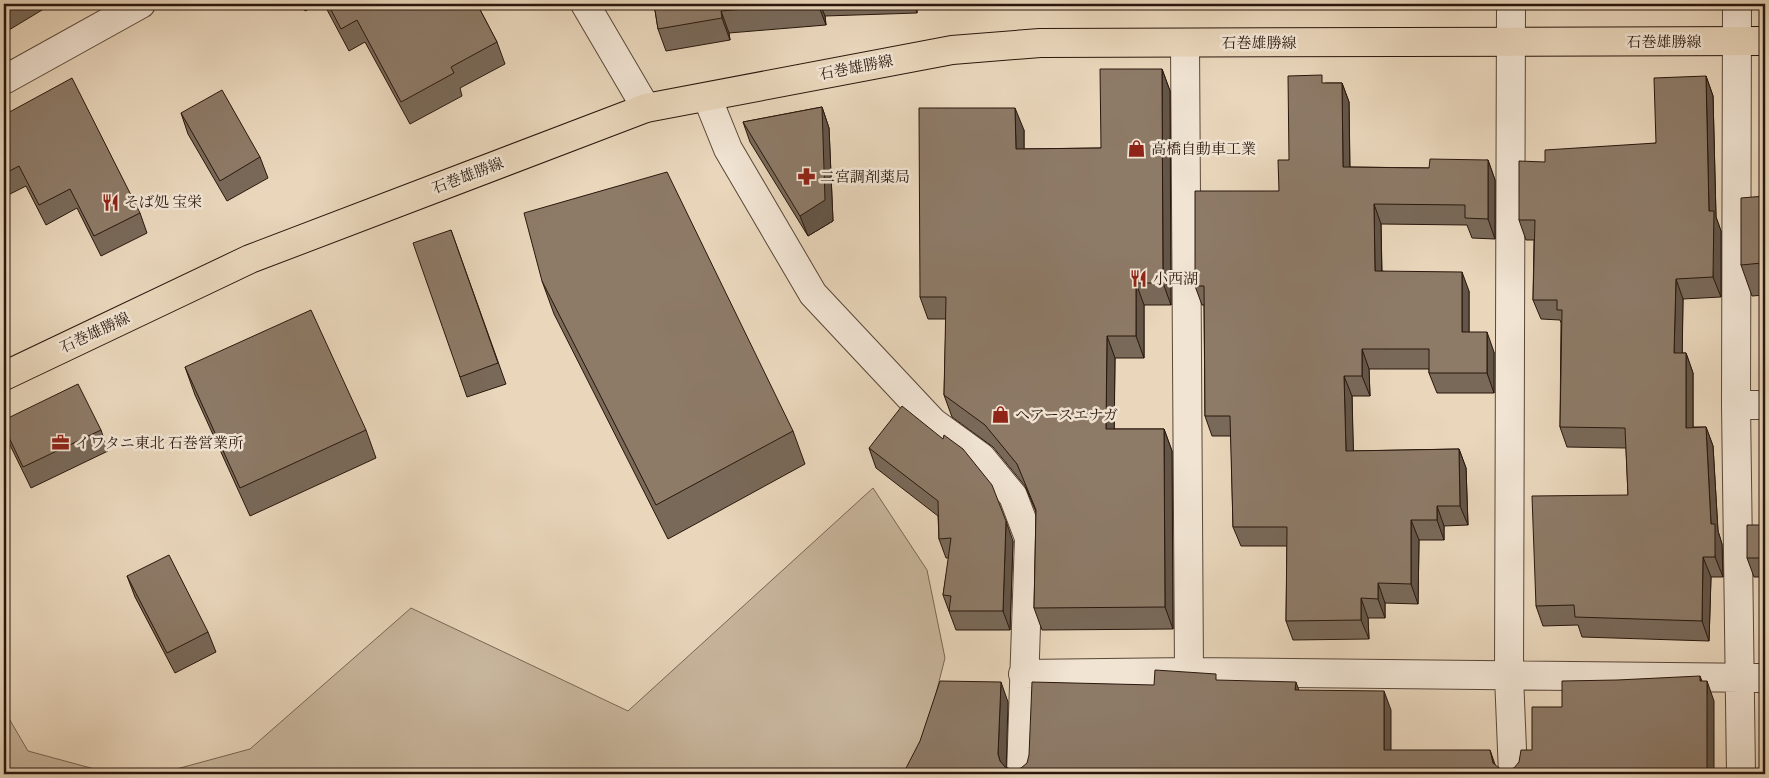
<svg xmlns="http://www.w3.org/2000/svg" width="1769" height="778" viewBox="0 0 1769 778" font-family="'IM FELL English','Noto Serif JP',serif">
<rect width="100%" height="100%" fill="#e9d6bb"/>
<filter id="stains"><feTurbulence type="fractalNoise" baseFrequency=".004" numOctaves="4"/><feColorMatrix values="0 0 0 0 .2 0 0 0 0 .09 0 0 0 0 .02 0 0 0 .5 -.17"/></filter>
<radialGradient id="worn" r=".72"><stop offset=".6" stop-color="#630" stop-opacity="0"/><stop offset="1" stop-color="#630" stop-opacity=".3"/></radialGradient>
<path fill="#c8b69d" stroke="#786654" d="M873,488L927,570L945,658L921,752L906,774H158L250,749L411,608L628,711Z
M4,710L28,751L113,774H4Z"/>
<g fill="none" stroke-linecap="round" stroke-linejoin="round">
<defs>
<path id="minor" d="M585,4L646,108
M1511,4L1509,676L1513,774
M1737,4L1736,405L1741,774
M1185,43L1189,672
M4,80L141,4
M707,97L728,149L813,294L933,422L981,457L1013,496L1029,538L1021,774
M1736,405H1765
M1023,674L1189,672L1765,678"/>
<path id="major" d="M4,376L250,259L646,108L952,50L1040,43L1765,41"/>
</defs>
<use href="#minor" stroke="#594738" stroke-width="30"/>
<use href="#major" stroke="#29170c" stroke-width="30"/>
<use href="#minor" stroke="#f1e4d3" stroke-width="28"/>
<use href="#major" stroke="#e9d6bb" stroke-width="28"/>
</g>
<path fill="#796959" stroke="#29170c" d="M4,4H52L4,33Z
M302,4H319L305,11Z
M324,4H477L497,42L505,64L460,88L462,96L410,124L365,42L349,51Z
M654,4H917V13L825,16L826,25L729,33L730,40L666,51L658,29Z
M1162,69L1170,91L1171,305H1144V358H1115L1114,429H1164L1172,451L1173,629L1042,630L1034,608L1036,512L1025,486L993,447L952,417L944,395L946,319H928L920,297L1024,130V149L1101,148Z
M1706,76L1713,96L1716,217L1721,231V297L1683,299L1682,353H1686L1693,373V427H1706L1713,446L1718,531L1722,544L1723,577H1711L1709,641L1582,637L1578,625L1543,626L1536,606L1628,495L1626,448L1567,447L1560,427L1561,323L1560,320L1541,319L1533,300L1534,240H1526L1519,220L1545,162L1656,143Z
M1325,83H1342L1349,102L1350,167L1429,168L1488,160L1495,180V239L1472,238L1467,225L1381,224L1382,271L1469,291V332L1494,352V393H1437L1429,373V369H1369L1370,396H1352L1353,451L1459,449L1466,468L1468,525L1444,526V540H1419L1418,604L1385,603V618H1368L1369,639L1293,640L1286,621L1287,546H1241L1233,527L1231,436H1212L1205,416L1204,305H1202L1195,286L1279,191L1289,160Z
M822,107L829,128L833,221L808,236L750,142L743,122Z
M181,113L260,157L268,178L227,201L188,134Z
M4,115L140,213L147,233L101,256L77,208L46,225L26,186L8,195L4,186Z
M1765,196V295L1752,296L1741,265Z
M451,230L506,384L467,397L460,377Z
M542,281L793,431L805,464L668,539L554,314Z
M185,367L366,430L376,458L250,516L195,395Z
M4,420L101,430L108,451L31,488L8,441L4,429Z
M869,448L1013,541L1010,630H956L943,595L949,558H946L939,539L938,516L876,468Z
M1765,525V577H1754L1747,558Z
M127,576L208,632L216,652L175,673L135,597Z"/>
<path fill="#635548" stroke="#29170c" d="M818,4H820L825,16L826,25Z
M914,4H917V13Z
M721,11L729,33L730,40L722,18Z
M1162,69L1170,91L1171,305L1163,283Z
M1706,76L1713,96L1716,217L1721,231V297L1713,277L1709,211Z
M1342,83L1349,102L1350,187L1343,167Z
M822,107L829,128L833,221L808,236L800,216Z
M1015,108L1024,130V171L1016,149Z
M1488,160L1495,180V239L1488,219Z
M1374,204L1381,224L1382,291L1375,271Z
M1462,272L1469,291V352L1462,332Z
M1676,279L1683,299L1682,373L1674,353Z
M1136,283L1144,305V358L1136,336Z
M1487,332L1494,352V393L1487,373Z
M1107,336L1115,358L1114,451L1106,429Z
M1362,349L1369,369L1370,396L1362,376Z
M1686,353L1693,373V448L1686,428Z
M1344,376L1352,396L1354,471L1346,451Z
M1706,427L1713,446L1718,531L1722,544L1723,577L1715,557L1711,524Z
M1164,429L1172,451L1173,629L1165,607Z
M1459,449L1466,468L1468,525L1460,506Z
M1437,506L1444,526V540L1437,520Z
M1411,520L1419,540L1418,604L1411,584Z
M1006,521L1013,541L1010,630L1003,611Z
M1703,557L1711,577L1709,641L1702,621Z
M1378,583L1385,603V618L1378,599Z
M1361,598L1368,618L1369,639L1361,620Z
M1700,676L1707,694V681L1714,701V774H1707Z
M1001,682L1008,702L1006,774L1000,761L998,754Z
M1296,682L1303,702L1295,690Z
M1384,691L1391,710V770L1384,750Z
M1490,750L1497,770L1493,763Z"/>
<path fill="#8d7a67" stroke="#29170c" d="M4,4H11L4,8Z
M328,4H477L497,42L451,67L454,73L401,102L357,20L341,29Z
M654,4H807L721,11L722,18L658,29Z
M1100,69H1162L1163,283H1136V336H1107L1106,429H1164L1165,607L1034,608L1036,510L1017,464L985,425L944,395L946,297H920L919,108H1015L1016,149L1101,148Z
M1322,75V83H1342L1343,167L1429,168L1430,159L1488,160V219L1465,218V205L1374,204L1375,271L1462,272V332H1487V373H1429V349H1362V376H1344L1346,451L1459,449L1460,506H1437V520H1411V584L1378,583V599L1361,598V620L1286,621L1287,527H1233L1230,416H1205L1204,286H1195V191H1279L1278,160H1289L1288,76Z
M1706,76L1709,211H1714L1713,277L1676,279L1674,353H1686V428L1706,427L1711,524H1715V557H1703L1702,621L1575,617L1574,605L1536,606L1532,496L1628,495L1625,428L1560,427L1562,310H1557V300H1533L1535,220H1519V161L1545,162V150L1656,143L1654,78Z
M72,78L140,213L94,236L70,189L39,205L19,166L4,174V115Z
M222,90L260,157L220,181L181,113Z
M822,107L825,200L800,216L743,122Z
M667,172L793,431L656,505L542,281L524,213Z
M1765,196V275H1763L1762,263L1741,265V198Z
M451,230L498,363L460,377L413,243Z
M311,310L366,430L240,488L185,367Z
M78,384L101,430L23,467L4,427V420Z
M902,406L943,439L944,435L963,449L992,485L1006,521L1003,611H949L951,596L943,595L951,538L939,539L938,501L869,448Z
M1747,525H1765V558H1747Z
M169,555L208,632L167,653L127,576Z
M1155,670L1216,674V680L1296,682L1295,690L1384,691V750H1490L1493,763L1499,768L1506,770L1514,768L1519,762L1521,750H1532V707H1562V681L1617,680L1700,676V681H1707V774H903L920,741L940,681L1001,682L998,754L1000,761L1005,767L1014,770L1021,768L1027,763L1029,755L1032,682L1154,685Z"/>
<defs>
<symbol id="shop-bare" viewBox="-9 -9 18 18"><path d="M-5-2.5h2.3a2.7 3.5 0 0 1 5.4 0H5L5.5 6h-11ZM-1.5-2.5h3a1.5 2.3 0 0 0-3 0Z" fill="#8f2418" stroke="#f1e4d3" stroke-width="2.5" paint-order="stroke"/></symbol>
<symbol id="pharmacy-bare" viewBox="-9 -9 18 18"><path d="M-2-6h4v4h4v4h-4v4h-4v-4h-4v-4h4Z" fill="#8f2418" stroke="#f1e4d3" stroke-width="2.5" paint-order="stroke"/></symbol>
<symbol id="restaurant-bare" viewBox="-9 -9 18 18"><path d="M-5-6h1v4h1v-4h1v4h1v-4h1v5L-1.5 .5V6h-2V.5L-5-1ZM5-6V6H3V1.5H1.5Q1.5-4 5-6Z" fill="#8f2418" stroke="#f1e4d3" stroke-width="2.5" paint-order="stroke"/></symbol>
<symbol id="office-bare" viewBox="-9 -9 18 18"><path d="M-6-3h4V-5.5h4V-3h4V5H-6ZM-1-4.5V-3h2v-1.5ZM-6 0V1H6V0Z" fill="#8f2418" stroke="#f1e4d3" stroke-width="2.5" paint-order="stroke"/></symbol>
</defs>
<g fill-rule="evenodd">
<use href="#shop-bare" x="1124" y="136" width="25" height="25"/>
<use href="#pharmacy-bare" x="794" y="164" width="25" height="25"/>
<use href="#restaurant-bare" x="98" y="190" width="25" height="25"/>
<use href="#restaurant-bare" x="1126" y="266" width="25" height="25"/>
<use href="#shop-bare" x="988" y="402" width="25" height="25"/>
<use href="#office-bare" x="48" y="430" width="25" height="25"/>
</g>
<g text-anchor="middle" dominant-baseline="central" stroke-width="5" stroke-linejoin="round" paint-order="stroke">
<g font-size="15" fill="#29170c" stroke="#f1e4d3">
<text x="1664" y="42">石巻雄勝線</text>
<text x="1259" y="43">石巻雄勝線</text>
<text transform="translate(856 68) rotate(-11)">石巻雄勝線</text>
<text transform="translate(468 176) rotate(-21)">石巻雄勝線</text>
<text transform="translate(95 333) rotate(-25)">石巻雄勝線</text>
</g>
<g font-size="15" fill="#29170c" stroke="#f1e4d3" text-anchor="start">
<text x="1151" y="149">高橋自動車工業</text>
<text x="820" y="177">二宮調剤薬局</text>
<text x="124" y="202">そば処 宝栄</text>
<text x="1153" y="279">小西湖</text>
<text x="1015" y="415">ヘアースエナガ</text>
<text x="75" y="443">イワタニ東北 石巻営業所</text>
</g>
</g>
<rect width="1769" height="778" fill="none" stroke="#e9d6bb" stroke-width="20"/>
<rect x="5" y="5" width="1759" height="768" fill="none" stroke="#29170c" stroke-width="2.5"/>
<rect x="10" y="10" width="1749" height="758" fill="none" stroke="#29170c"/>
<rect width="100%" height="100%" filter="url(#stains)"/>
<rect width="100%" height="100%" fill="url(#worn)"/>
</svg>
